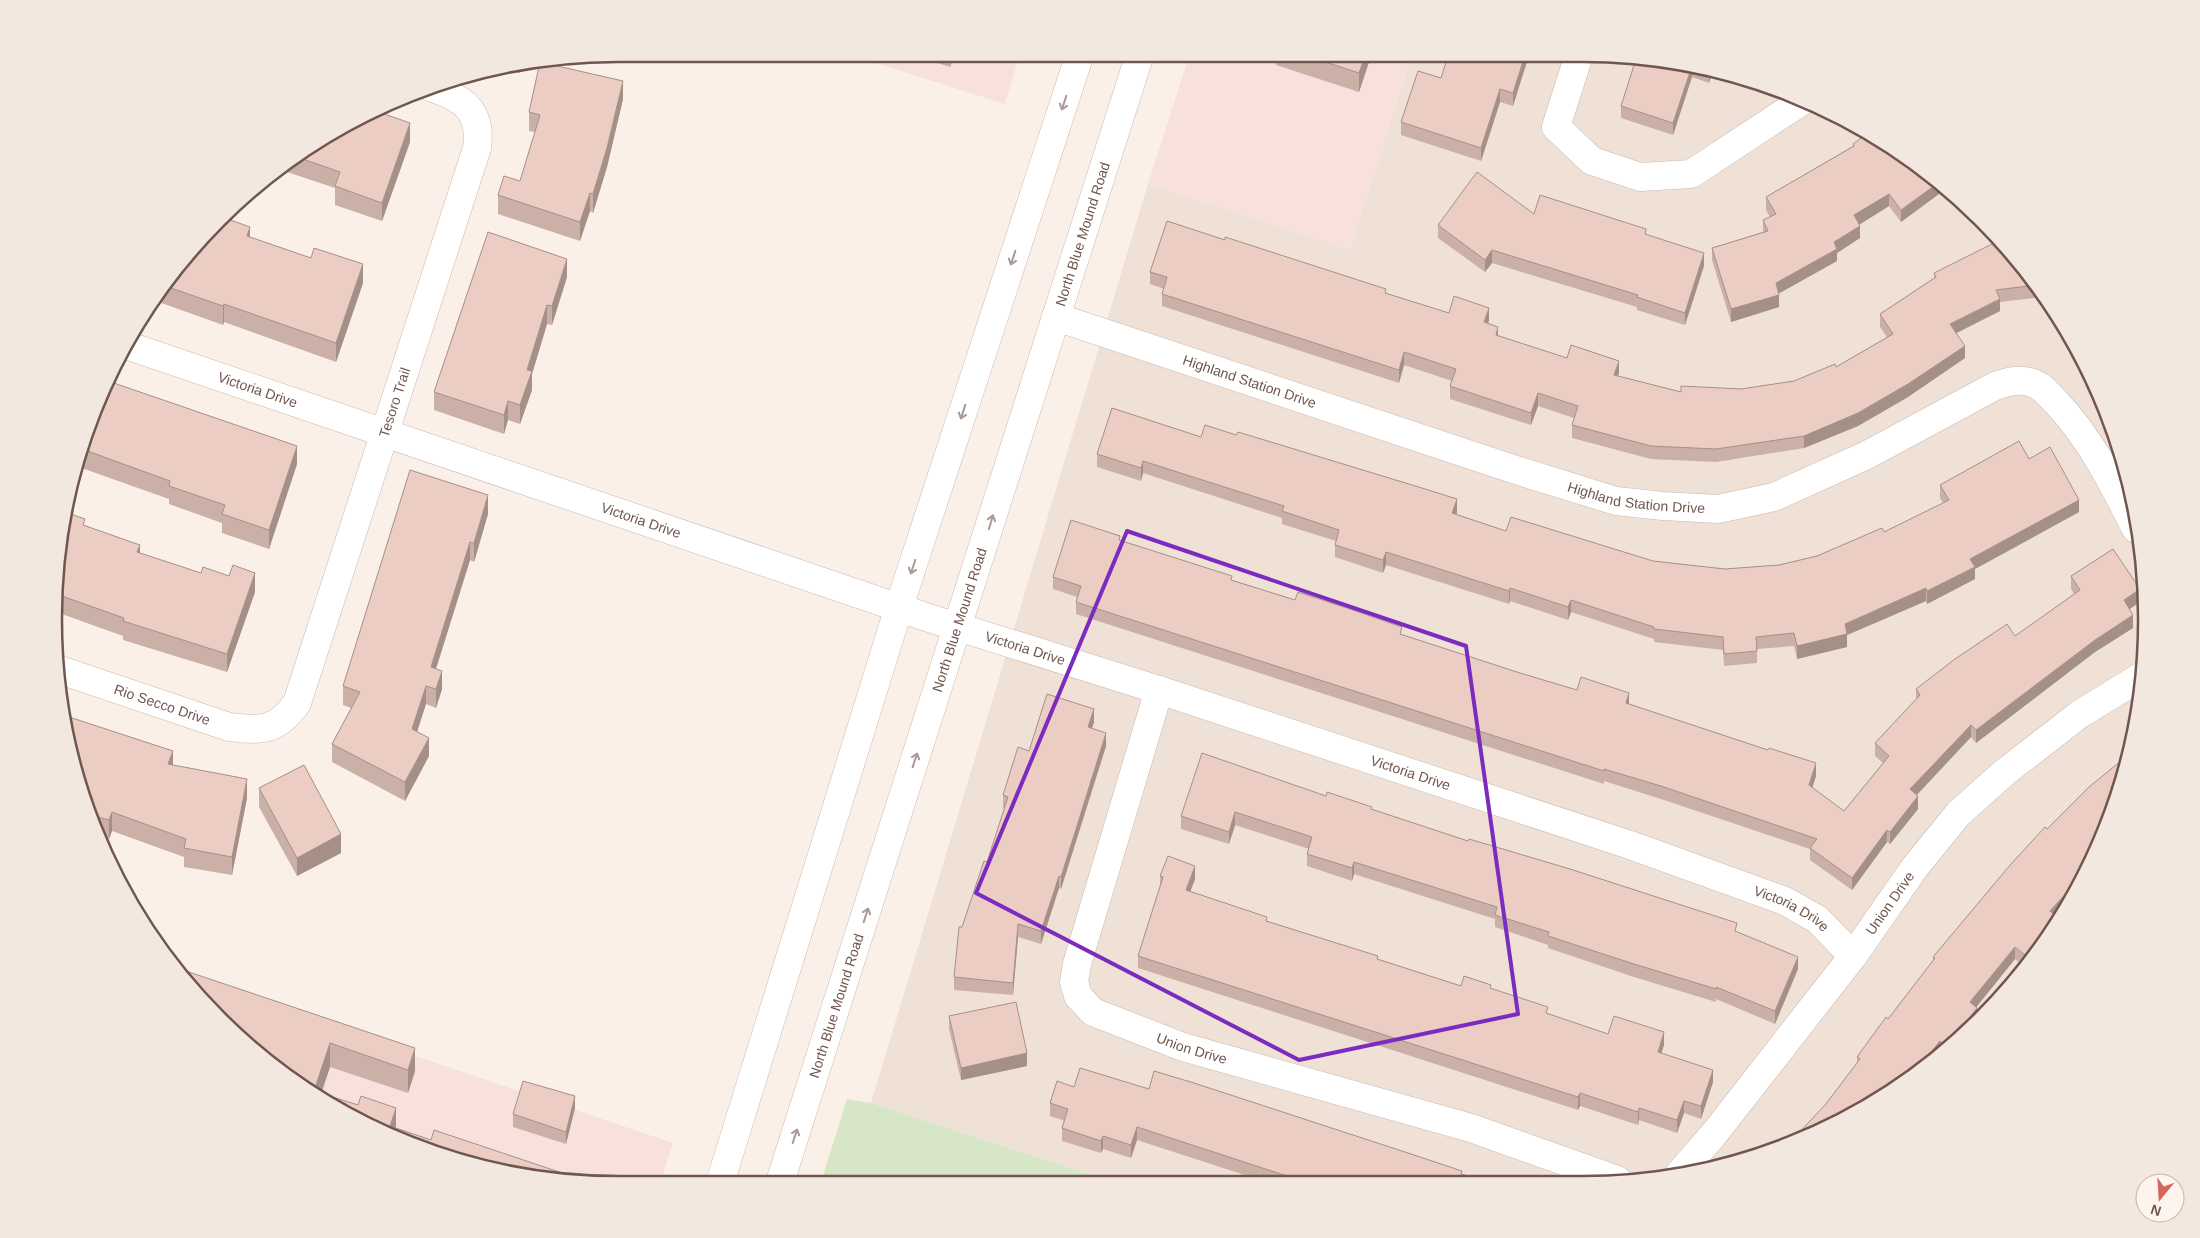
<svg xmlns="http://www.w3.org/2000/svg" width="2200" height="1238" viewBox="0 0 2200 1238" font-family="Arial,sans-serif">
<rect width="100%" height="100%" fill="#faf0e8"/>
<path fill="#f0e1d7" d="M1618,55L1762,84L1864,130L1954,194L2030,275L2088,369L2127,473L2145,582L2141,693L2116,801L2070,902L1981,1018L1895,1089L1763,1154L1654,1179L1110,1181L871,1103L1148,184L1350,249L1411,56Z"/>
<path fill="#f8e1dd" d="M1189,56H1411L1350,249L1148,184Z
M1019,57L1005,104L860,58Z
M184,978L673,1143L660,1183H582L472,1165L336,1108L247,1044L194,991Z"/>
<path fill="#d8e6c8" d="M847,1099L871,1103L1110,1181L821,1182Z"/>
<g fill="none" stroke-linecap="round" stroke-linejoin="round">
<defs>
<g id="street">
<path d="M1579,55L1556,127L1592,161L1640,177L1691,174L1802,101"/>
<path id="s1" d="M1056,317L1516,470L1616,501L1663,506L1718,509L1774,497L1867,455L1995,386C2010,381 2024,377 2039,386C2045,390 2051,397 2056,402C2091,439 2113,484 2136,529"/>
<path id="s2" d="M126,345L926,617L1159,690L1630,845L1785,901L1817,919L1853,956"/>
<path id="s3" d="M57,669L229,727C262,731 277,731 297,703L477,148C482,110 463,98 430,87"/>
<path id="s4" d="M1159,690L1077,964L1074,982L1078,996L1093,1012L1183,1047L1471,1128L1617,1180"/>
<path id="s5" d="M1680,1173L1714,1134L1853,956L1915,867L1959,813L2005,772L2080,714L2142,676"/>
</g>
<g id="secondary">
<path id="s6" d="M780,1182L1139,57"/>
<path d="M720,1183L899,607L1079,57"/>
</g>
</defs>
<use href="#street" stroke="#cab7af" stroke-width="29"/>
<use href="#secondary" stroke="#ceb9b0" stroke-width="29"/>
<use href="#street" stroke="#fff" stroke-width="28"/>
<use href="#secondary" stroke="#fff" stroke-width="28"/>
</g>
<path fill="#cbb0a8" d="M1529,55L1513,106L1500,102L1481,161L1401,135V122L1441,78Z
M1276,56H1371L1359,92L1276,65Z
M918,57H953L950,67Z
M1636,59L1712,74L1709,83L1692,77L1673,135L1621,118V106Z
M529,62L519,73L512,66Z
M623,99L607,167L593,213L590,211L580,241L498,214V195L520,181L535,132L529,131V112Z
M369,112L410,142L382,221L335,205V188L278,169Z
M1853,144L1943,186V191L1901,222L1889,206L1860,224V238L1837,253V261L1779,293V307L1731,322L1712,260V248L1763,232V220L1770,217L1766,210V197L1853,146Z
M1534,214L1646,234L1704,266L1685,325L1637,310V307L1492,263L1485,272L1438,238V225Z
M219,220L250,237L363,283L336,362L224,322L223,325L153,300Z
M1150,272L1386,293L1449,313L1489,320L1488,324L1498,336L1567,358L1619,373L1618,376L1681,392L1741,389L1794,381L1836,367L1887,337L1880,327V314L1934,278V273L2030,275L2043,297L2000,302V311L1957,333L1965,358L1908,397L1858,426L1804,448L1716,462L1651,459L1572,438V425L1574,418L1538,406L1531,425L1450,399V386L1452,381L1404,365L1399,383L1162,306V294L1164,289L1150,284Z
M567,277L552,325L547,324L532,374V390L520,424L508,420L504,434L434,410V392Z
M108,381L297,464L269,549L222,533V523L169,504V499L76,466Z
M1201,437L1457,512L1456,515L1506,531L1653,561L1725,569L1779,565L1817,556L1884,532L1943,503L1940,498V485L2029,459L2079,512L1975,569V579L1927,604L1926,601L1847,635V647L1797,659L1794,646L1757,649V663L1724,666L1723,650L1654,642V639L1571,612L1568,620L1510,601L1509,604L1386,565L1383,573L1335,557V545L1336,541L1282,524V518L1143,473L1141,481L1097,467V454Z
M488,514L474,562L470,560L436,668L442,689L436,708L426,704L417,732L429,756L405,801L332,762V744L351,708L343,705V686Z
M85,525L140,553L255,592L227,672L123,640V636L59,613L58,616L56,615L59,546Z
M1120,540L1232,580L1520,673L1577,690L1629,704L1816,776L1812,788L1844,811L1883,763L1875,756V743L1916,700V689L2015,636L2074,594L2071,589V576L2140,602L2129,609L2133,628L2095,652L1976,743L1971,737L1917,795L1918,809L1890,844L1887,842L1852,890L1810,860V849L1661,799L1604,781V784L1076,614V602L1077,597L1053,589V577Z
M1094,722L1092,728L1106,746L1061,889L1059,888L1041,944L1018,937L1013,995L954,990V977L962,927L987,862L1005,809L1003,808V795L1029,751Z
M65,730L173,765L247,798L232,875L184,867V857L112,831L109,839L97,835Z
M259,788L341,853L297,876L259,807Z
M1326,796L1372,810L1737,932L1798,969L1775,1024L1716,999V1002L1634,977L1548,948V945L1495,927V919L1354,874L1352,881L1307,866V854L1309,849L1235,825L1229,844L1181,829V816Z
M2116,801L2071,900L2057,916V919L2022,965L2015,959L1976,1007L1977,1021L1976,1022L1895,1089L1825,1105L1857,1063V1057L1888,1019L1933,961V957L2047,829Z
M1160,876L1195,879L1190,892L1267,921L1378,959L1461,986L1491,988L1548,1014L1608,1034L1664,1045L1661,1053L1713,1082L1701,1119L1684,1113L1677,1133L1639,1120L1638,1125L1580,1106L1578,1110L1138,968V956L1160,887Z
M194,991L415,1071L408,1093L330,1067L321,1093L396,1128L431,1140L472,1165L336,1108Z
M949,1016L1027,1066L961,1080L949,1029Z
M1074,1087L1149,1089L1482,1180L1263,1181L1137,1140L1131,1158L1103,1149L1101,1153L1062,1141V1128L1065,1121L1050,1116V1103Z
M575,1108L566,1144L513,1127V1114Z"/>
<path fill="#a59088" d="M1525,55H1529L1513,106V93Z
M1365,56H1371L1359,92V73Z
M950,57H953L950,67Z
M529,62L519,73V65Z
M1691,69L1692,70V77L1673,135V123Z
M1709,73L1712,74L1709,83Z
M623,81V99L607,167L593,213V194Z
M1500,89V102L1481,161V148Z
M410,123V142L382,221V203Z
M1938,183L1943,186V191L1901,222V210Z
M590,193V211L580,241V222Z
M1889,194V206L1854,228V215Z
M1860,226V238L1837,253V261L1776,295V283L1834,242Z
M250,227V246L247,236Z
M1492,250V263L1485,272V260Z
M1704,253V266L1685,325V313Z
M567,259V277L552,325V306Z
M363,264V283L336,362V343Z
M1779,295V307L1731,322V309Z
M2000,299V311L1950,336V324Z
M224,304V322L223,325V306Z
M547,305V324L532,374V390L520,424V405L527,370Z
M1489,308V320L1484,335V322Z
M1498,327V340L1496,335Z
M1965,346V358L1908,397L1858,426L1804,448V436Z
M1404,352V365L1399,383V370Z
M1619,361V373L1614,388V375Z
M1538,393V406L1531,425V413Z
M508,401V420L504,434V415Z
M297,446V464L269,549V530Z
M1143,461V473L1141,481V468Z
M488,495V514L474,562V543Z
M1457,499V512L1452,526V513Z
M2079,500V512L1975,569V579L1927,604V591L1970,559Z
M470,542V560L431,685V667Z
M140,545V563L137,552Z
M1386,552V565L1383,573V560Z
M255,573V592L227,672V654Z
M1510,588V601L1509,604V591Z
M1926,588V601L1847,635V647L1797,659V646L1845,624Z
M2140,589V602L2124,613V600Z
M59,595V613L58,616V597Z
M1571,600V612L1568,620V607Z
M2133,615V628L2095,652L1976,743V730L2095,640Z
M442,671V689L436,708V689Z
M426,686V704L412,747V729Z
M1629,693V705L1626,703Z
M1094,709V722L1088,740V727Z
M1971,725V737L1910,802V789Z
M1106,733V746L1061,889V877Z
M429,738V756L405,801V782Z
M173,751V770L168,764Z
M1816,763V776L1809,798V785Z
M247,779V798L232,875V857Z
M1918,796V809L1890,844V832Z
M112,812V831L109,839V820Z
M1235,812V825L1229,844V832Z
M1887,830V842L1852,890V878Z
M341,834V853L297,876V858Z
M1354,862V874L1352,881V868Z
M1195,866V879L1186,903V890Z
M2083,875L2071,900L2050,924V911Z
M1059,876V888L1041,944V931Z
M2057,917V919L2025,961V955Z
M1018,924V937L1013,995V983Z
M2015,947V959L1970,1015V1002Z
M1798,957V969L1775,1024V1011Z
M1977,1008V1021L1976,1022L1949,1044Z
M1664,1032V1045L1658,1064V1052Z
M1940,1041V1052L1916,1071Z
M330,1043V1067L320,1097L314,1091Z
M415,1048V1071L408,1093V1070Z
M1027,1053V1066L961,1080V1068Z
M1713,1070V1082L1701,1119V1106Z
M1580,1093V1106L1578,1110V1097Z
M575,1096V1108L566,1144V1132Z
M1684,1101V1113L1677,1133V1120Z
M396,1108V1131L390,1126Z
M1639,1108V1120L1638,1125V1112Z
M1137,1127V1140L1131,1158V1145Z
M1103,1136V1149L1101,1153V1141Z"/>
<path fill="#eccdc3" stroke="#a59088" d="M1525,55L1513,93L1500,89L1481,148L1401,122L1418,71L1441,78L1448,56Z
M1307,56H1365L1359,73Z
M1636,59L1691,69L1673,123L1621,106Z
M540,62L623,81L607,148L593,194L590,193L580,222L498,195L504,176L520,181L540,115L529,112Z
M373,110L410,123L382,203L335,186L340,172L297,157L369,112Z
M1868,133L1938,183L1901,210L1889,194L1854,215L1860,226L1834,242L1837,249L1776,283L1779,295L1731,309L1712,248L1768,231L1763,220L1776,214L1766,197L1854,146L1853,144Z
M1477,172L1534,214L1540,195L1646,229L1645,234L1704,253L1685,313L1637,297L1638,295L1492,250L1485,260L1438,225Z
M222,217L250,227L247,236L311,258L314,248L363,264L336,343L224,304L223,306L165,286Z
M1167,221L1225,240V237L1386,289L1385,293L1449,313L1454,296L1489,308L1484,322L1498,327L1496,335L1567,358L1571,345L1619,361L1614,375L1681,392V386L1741,389L1794,381L1835,364L1836,367L1893,334L1880,314L1936,277L1934,273L1998,241L2030,275L2036,285L1996,290L2000,299L1950,324L1965,346L1908,384L1858,413L1804,436L1716,449L1651,446L1572,425L1578,406L1538,393L1531,413L1450,386L1456,369L1404,352L1399,370L1162,294L1167,277L1150,272Z
M488,232L567,259L552,306L547,305L527,370L532,371L520,405L508,401L504,415L434,392Z
M108,381L297,446L269,530L222,514L225,505L169,486L170,481L82,449Z
M1112,408L1201,437L1205,425L1236,435L1238,432L1422,488L1457,499L1452,513L1506,531L1511,517L1653,561L1725,569L1779,565L1817,556L1882,528L1884,532L1949,500L1940,485L2019,441L2029,459L2050,447L2079,500L1970,559L1975,567L1927,591L1926,588L1845,624L1847,634L1797,646L1794,633L1756,637L1757,651L1724,654L1723,637L1654,629V627L1571,600L1568,607L1510,588L1509,591L1386,552L1383,560L1335,545L1339,530L1282,511L1284,506L1143,461L1141,468L1097,454Z
M410,470L488,495L474,543L470,542L431,667L442,671L436,689L426,686L412,729L429,738L405,782L332,744L360,692L343,686Z
M65,512L85,519L83,525L140,545L137,552L201,573L203,567L229,576L233,565L255,573L227,654L123,621L124,618L59,595L58,597H57L59,546Z
M1071,520L1120,536L1119,540L1232,576L1231,580L1295,600L1298,592L1347,608L1402,627L1400,634L1520,673L1577,690L1581,677L1629,693L1626,703L1768,750L1769,748L1816,763L1809,785L1844,811L1889,756L1875,743L1920,695L1916,689L1955,659L2007,624L2015,636L2080,590L2071,576L2113,549L2140,589L2124,600L2133,615L2095,640L1976,730L1971,725L1910,789L1918,796L1890,832L1887,830L1852,878L1810,848L1817,839L1661,786L1604,769V771L1076,602L1081,586L1053,577Z
M1047,694L1094,709L1088,727L1106,733L1061,877L1059,876L1041,931L1018,924L1013,983L954,977L959,927H962L984,861L987,862L1008,797L1003,795L1018,747L1029,751Z
M63,715L173,751L168,764L247,779L232,857L184,848L186,839L112,812L109,820L90,815L65,730Z
M1202,753L1326,796L1327,792L1372,807L1371,809L1468,841L1469,839L1570,869L1737,923L1735,931L1798,957L1775,1011L1716,987V989L1634,964L1548,936L1549,932L1495,915L1497,907L1354,862L1352,868L1307,854L1312,837L1235,812L1229,832L1181,816Z
M2127,756L2116,801L2083,875L2050,911L2057,917L2025,955L2015,947L1970,1002L1977,1008L1949,1044L1947,1047L1940,1041L1916,1071L1895,1089L1793,1139L1825,1105L1860,1059L1857,1057L1886,1017L1888,1019L1935,958L1933,957L2011,864L2045,827L2047,829L2089,787Z
M304,765L341,834L297,858L259,788Z
M1168,856L1195,866L1186,890L1267,917L1266,921L1378,956L1377,959L1461,986L1464,976L1491,985L1490,988L1548,1007L1546,1013L1608,1034L1614,1016L1664,1032L1658,1052L1713,1070L1701,1106L1684,1101L1677,1120L1639,1108L1638,1112L1580,1093L1578,1097L1138,956L1163,877L1160,876Z
M177,968L415,1048L408,1070L330,1043L314,1091L358,1105L361,1096L396,1108L390,1126L431,1140L434,1130L589,1182L588,1183H582L472,1165L336,1108L247,1044L194,991Z
M1016,1002L1027,1053L961,1068L949,1016Z
M1080,1068L1149,1089L1154,1071L1194,1083L1408,1153L1462,1171L1461,1174L1482,1180L1285,1181L1287,1176L1137,1127L1131,1145L1103,1136L1101,1141L1062,1128L1068,1109L1050,1103L1057,1081L1074,1087Z
M523,1081L575,1096L566,1132L513,1114Z"/>
<defs><path id="oneway-shaft" d="M-6 0H5M1.5-3L5.5 0L1.5 3" fill="none" stroke-width="1.6" stroke-linecap="round" stroke-linejoin="round" transform="scale(1.25)"/></defs>
<g stroke="#a99a95">
<use href="#oneway-shaft" transform="translate(1064 103) rotate(108)"/>
<use href="#oneway-shaft" transform="translate(1013 258) rotate(108)"/>
<use href="#oneway-shaft" transform="translate(963 412) rotate(108)"/>
<use href="#oneway-shaft" transform="translate(991 522) rotate(-73)"/>
<use href="#oneway-shaft" transform="translate(913 567) rotate(108)"/>
<use href="#oneway-shaft" transform="translate(915 760) rotate(-72)"/>
<use href="#oneway-shaft" transform="translate(866 915) rotate(-72)"/>
<use href="#oneway-shaft" transform="translate(795 1136) rotate(-72)"/>
</g>
<path fill="none" stroke="#7b2cbf" stroke-width="4" stroke-linejoin="round" d="M1127,531L1466,646L1518,1014L1299,1060L976,893Z"/>
<g text-anchor="middle" dominant-baseline="central" stroke-width="5" stroke-linejoin="round" paint-order="stroke">
<g font-size="14" fill="#70564f" stroke="#fdf5ed">
<text stroke="none"><textPath href="#s6" startOffset="995">North Blue Mound Road</textPath></text>
<text stroke="none"><textPath href="#s1" startOffset="204">Highland Station Drive</textPath></text>
<text stroke="none"><textPath href="#s2" startOffset="139">Victoria Drive</textPath></text>
<text stroke="none"><textPath href="#s3" startOffset="575">Tesoro Trail</textPath></text>
<text stroke="none"><textPath href="#s1" startOffset="609">Highland Station Drive</textPath></text>
<text stroke="none"><textPath href="#s2" startOffset="544">Victoria Drive</textPath></text>
<text stroke="none"><textPath href="#s6" startOffset="590">North Blue Mound Road</textPath></text>
<text stroke="none"><textPath href="#s2" startOffset="949">Victoria Drive</textPath></text>
<text stroke="none"><textPath href="#s3" startOffset="111">Rio Secco Drive</textPath></text>
<text stroke="none"><textPath href="#s2" startOffset="1354">Victoria Drive</textPath></text>
<text stroke="none"><textPath href="#s5" startOffset="342">Union Drive</textPath></text>
<text stroke="none"><textPath href="#s2" startOffset="1759">Victoria Drive</textPath></text>
<text stroke="none"><textPath href="#s6" startOffset="185">North Blue Mound Road</textPath></text>
<text stroke="none"><textPath href="#s4" startOffset="446">Union Drive</textPath></text>
</g>
</g>
<path d="M0 0H2200V1238H0ZM618 62H1582A556 556 0 0 1 2138 618V620A556 556 0 0 1 1582 1176H618A556 556 0 0 1 62 620V618A556 556 0 0 1 618 62Z" fill="#f2e8e0" fill-rule="evenodd"/>
<path fill="none" stroke="#70564f" stroke-width="2.5" d="M618 62H1582A556 556 0 0 1 2138 618V620A556 556 0 0 1 1582 1176H618A556 556 0 0 1 62 620V618A556 556 0 0 1 618 62Z"/>
<g transform="translate(2160 1198) rotate(198)"><circle r="24" fill="#fdf5ed" stroke="#c5b5ae"/>
<path d="M0-4L9 19L0 12L-9 19Z" fill="#d4665c"/>
<text y="-8" font-size="14" font-weight="bold" text-anchor="middle" fill="#70564f">N</text>
</g>
</svg>
